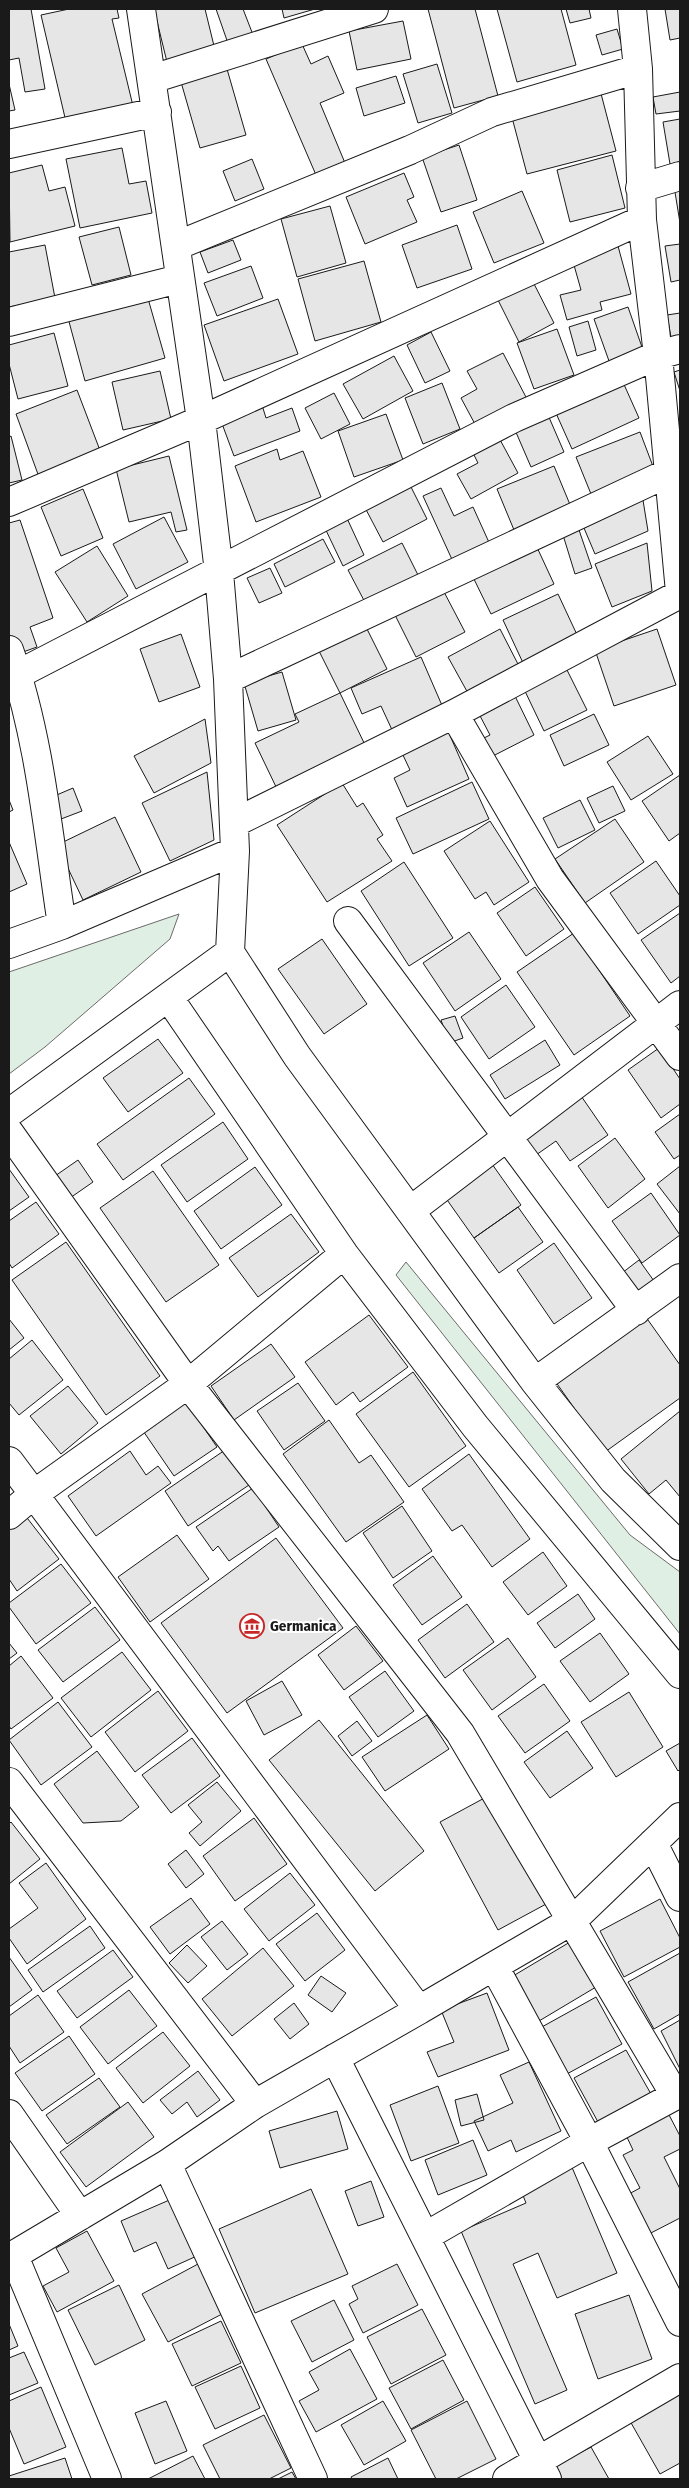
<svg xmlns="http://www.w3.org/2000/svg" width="689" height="2488" viewBox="0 0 689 2488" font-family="'Fira Sans Condensed',sans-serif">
<rect width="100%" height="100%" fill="#fff"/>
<path fill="#e0efe3" stroke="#6a6a6a" d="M179,914L170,939L45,1047L9,1074V972Z
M406,1262L630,1535L680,1572V1634L396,1275Z"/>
<path fill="#e6e6e6" stroke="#1a1a1a" d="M9,9H31L45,89L25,92L19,58L9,60Z
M69,9H117L119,18L112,19L133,106L66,122L41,15Z
M154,9H205L215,50L167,62Z
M216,9H243L255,40L230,49Z
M282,9H315L284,18Z
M428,9H475L498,96L454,108Z
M497,9H561L576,65L517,82Z
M566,9H589L591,18L570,23Z
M665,9H680V38L670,40Z
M403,21L411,59L357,70L349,31Z
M617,29L623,49L602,55L596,35Z
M302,44L311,64L328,56L344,93L320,103L345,163L316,175L266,59Z
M437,64L452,113L418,123L403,74Z
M227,69L246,135L200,148L181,82Z
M396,76L405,103L364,116L356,88Z
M9,84L15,110L9,111Z
M599,86L616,151L527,174L510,110Z
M680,92V111L656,114L653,97Z
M680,119V162L670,164L663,122Z
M459,145L477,200L441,212L422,157Z
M122,148L129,184L146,181L152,213L80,228L66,159Z
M612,155L625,208L570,222L557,170Z
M252,159L264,189L235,201L223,171Z
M42,165L49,191L65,187L75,226L10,242L9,173Z
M404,173L414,197L407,200L417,222L365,244L346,197Z
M680,185V223L674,186Z
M522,191L544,243L494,263L473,212Z
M330,206L346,263L297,277L281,219Z
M457,225L472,269L417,288L402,245Z
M119,227L131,275L92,285L79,237Z
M233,240L241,260L208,273L200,252Z
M680,244V280L671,282L665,246Z
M45,245L55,298L9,307V252Z
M618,246L631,294L600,302L602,310L567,320L560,295L581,290L572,258Z
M364,261L381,322L315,341L298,279Z
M251,266L263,298L217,316L204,283Z
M531,278L554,323L519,342L496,296Z
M147,295L165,358L85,381L68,318Z
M278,299L298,354L224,381L204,325Z
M628,307L643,350L609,361L594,319Z
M680,313V342L672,343L667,315Z
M588,321L596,350L577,356L569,327Z
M557,329L574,375L534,389L517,343Z
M431,332L450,371L425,383L407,345Z
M54,333L68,386L18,399L9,364V345Z
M503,353L527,399L476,426L461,398L477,389L467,371Z
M394,356L413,391L363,419L343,384Z
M680,370V391L674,372Z
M160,371L171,419L123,430L112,382Z
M622,380L639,418L572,449L555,411Z
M442,383L460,429L423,444L405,398Z
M77,390L101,453L39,477L16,414Z
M334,393L350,424L321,439L305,408Z
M262,405L266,418L292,408L300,431L234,456L221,421Z
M386,414L403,460L354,477L338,431Z
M548,415L564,452L531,467L515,430Z
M640,432L654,469L591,494L576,457Z
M11,436L22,480L9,483V437Z
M498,436L518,473L471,499L457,474L478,463L472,451Z
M277,449L280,460L303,451L321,497L256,522L235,466Z
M169,456L187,530L176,532L171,512L129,522L116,469Z
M554,466L571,507L514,530L497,489Z
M406,477L427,519L383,542L361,500Z
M441,488L454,516L473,507L492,549L455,566L423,496Z
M83,489L103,538L61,556L41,507Z
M642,494L648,531L595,554L581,521Z
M345,514L364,555L343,566L323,524Z
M164,517L188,562L136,589L113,544Z
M20,520L53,618L30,627L37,647L9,657V523Z
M579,530L592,568L575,574L563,535Z
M323,539L335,562L285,587L274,564Z
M402,543L421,581L368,608L348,570Z
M535,543L554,584L491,614L471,573Z
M647,543L652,591L612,607L595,564Z
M97,546L128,596L87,622L55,572Z
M270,568L282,593L259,603L247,578Z
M443,590L465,632L416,657L395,615Z
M558,594L579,639L524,665L503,620Z
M365,625L387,669L340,693L318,649Z
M500,629L520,668L469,695L448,657Z
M657,629L676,685L614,706L595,650Z
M181,634L200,687L159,702L140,649Z
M421,657L444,710L393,732L381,706L362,714L351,688Z
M565,666L587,710L544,731L523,687Z
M282,672L296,720L258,731L244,683Z
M340,693L367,749L278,791L255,743L299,722L295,714Z
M514,694L534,735L489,758L480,740L490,735L478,712Z
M594,714L609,745L564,766L550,735Z
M205,719L211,763L154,793L134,756Z
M448,731L469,779L407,807L394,778L410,770L402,753Z
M648,736L673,774L631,800L607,762Z
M207,772L214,840L170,861L142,803Z
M680,775V833L669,841L642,801Z
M472,782L489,819L413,854L396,818Z
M342,783L357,807L363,803L383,835L377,839L392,861L327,902L277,825Z
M613,786L625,811L599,823L587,798Z
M73,788L82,811L61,819L52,797Z
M9,800L13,810L9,812Z
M580,800L595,830L558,848L543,818Z
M115,817L141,872L83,900L57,845Z
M615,819L644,862L585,903L555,859Z
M490,821L529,882L494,905L486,892L475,899L444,851Z
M9,842L27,884L9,892Z
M656,861L680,896V905L638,934L610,893Z
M404,862L453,938L409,966L361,891Z
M535,887L564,929L526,956L497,913Z
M680,913V976L671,983L641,940Z
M469,932L501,979L455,1011L423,963Z
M574,933L630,1016L574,1055L517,972Z
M322,939L367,1004L324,1034L278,969Z
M506,985L535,1027L489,1059L461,1017Z
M455,1016L463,1038L449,1043L441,1020Z
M158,1039L183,1073L128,1112L103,1078Z
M545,1040L560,1065L505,1099L490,1075Z
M659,1048L680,1079V1104L661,1118L628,1070Z
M189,1078L215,1114L123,1180L97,1144Z
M579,1093L608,1135L570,1161L556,1141L536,1155L521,1133Z
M680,1114V1155L674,1159L655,1132Z
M223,1122L248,1159L187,1202L161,1165Z
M615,1138L645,1179L608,1208L578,1166Z
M78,1160L93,1182L70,1198L55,1176Z
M492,1164L521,1205L474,1238L445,1197Z
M680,1166V1214L657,1184Z
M255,1167L282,1205L221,1249L194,1211Z
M9,1169L29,1197L9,1211Z
M153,1171L219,1265L166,1302L100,1208Z
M651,1193L680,1235L642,1263L612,1221Z
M36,1202L59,1234L12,1268L9,1263V1221Z
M518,1207L543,1242L499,1273L474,1238Z
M291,1214L319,1252L258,1297L229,1258Z
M66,1242L160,1376L106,1415L12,1280Z
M554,1243L592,1298L554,1324L517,1270Z
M639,1260L654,1281L637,1293L622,1273Z
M643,1313L680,1365V1398L605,1452L553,1378Z
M369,1315L408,1367L360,1402L353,1392L336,1405L305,1362Z
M9,1319L24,1338L9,1350Z
M32,1340L63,1380L19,1415L9,1403V1359Z
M271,1344L295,1377L234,1420L211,1386Z
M413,1372L466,1446L409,1487L356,1414Z
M298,1383L325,1421L284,1450L257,1411Z
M68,1386L98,1423L61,1454L30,1416Z
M182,1396L217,1447L174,1476L139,1425Z
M680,1411V1497L666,1480L649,1494L621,1459Z
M329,1420L359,1463L371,1455L404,1502L346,1542L283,1454Z
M225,1450L249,1485L188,1526L165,1491Z
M130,1451L146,1475L158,1466L171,1483L96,1536L68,1496Z
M469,1454L530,1539L492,1567L462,1525L452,1531L422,1489Z
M253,1488L279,1527L229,1561L218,1546L213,1551L196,1527Z
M402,1506L432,1551L393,1578L363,1533Z
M24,1514L59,1559L17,1591L9,1579V1526Z
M177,1535L209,1579L150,1622L118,1577Z
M276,1538L343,1628L227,1713L161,1623Z
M543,1552L567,1586L528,1615L503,1582Z
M433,1556L462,1597L422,1625L393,1585Z
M61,1564L91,1603L36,1644L9,1607V1603Z
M578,1594L595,1619L555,1648L537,1623Z
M467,1604L494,1642L445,1678L418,1640Z
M95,1607L120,1640L63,1682L38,1650Z
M356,1626L383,1661L344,1690L318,1655Z
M600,1633L629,1674L590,1702L560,1661Z
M508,1638L536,1677L492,1710L463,1670Z
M9,1643L17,1653L9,1659Z
M122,1652L151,1690L91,1737L61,1698Z
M21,1656L53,1698L11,1729L9,1726V1666Z
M385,1671L414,1711L378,1737L349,1697Z
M282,1681L302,1715L264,1735L246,1701Z
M544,1684L570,1721L525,1753L498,1716Z
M158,1691L188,1731L135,1772L105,1732Z
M629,1692L663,1747L616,1777L581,1722Z
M58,1702L92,1747L41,1785L9,1740Z
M427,1715L449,1749L385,1791L362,1757Z
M319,1720L424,1851L375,1891L269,1760Z
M357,1721L372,1741L352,1756L338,1736Z
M567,1731L593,1768L550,1798L524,1762Z
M192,1738L220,1776L171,1813L142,1775Z
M680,1743V1769L678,1771L666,1751Z
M97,1751L139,1807L121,1821L83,1823L54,1784Z
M217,1782L241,1811L200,1846L189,1833L202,1822L188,1805Z
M490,1795L548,1903L498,1930L440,1822Z
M254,1818L287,1864L235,1901L203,1856Z
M11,1822L40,1859L9,1884V1824Z
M186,1850L204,1874L186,1888L168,1864Z
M46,1863L86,1919L27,1964L9,1938V1929L38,1908L19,1883Z
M290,1873L315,1905L269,1941L244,1909Z
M191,1898L210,1924L170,1954L150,1927Z
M660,1899L680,1938V1947L624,1977L600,1931Z
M317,1913L345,1950L305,1981L276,1944Z
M222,1921L248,1954L227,1970L201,1937Z
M90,1926L105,1948L43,1992L28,1970Z
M570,1942L596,1987L539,2021L513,1976Z
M187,1945L207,1966L188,1983L169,1963Z
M263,1948L294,1986L232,2036L202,1999Z
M113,1950L133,1977L77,2018L57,1991Z
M680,1953V2014L654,2029L628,1982Z
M9,1957L32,1990L9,2007Z
M321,1976L346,1993L332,2012L308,1995Z
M129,1990L157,2026L108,2064L80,2027Z
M487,1993L509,2050L438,2077L427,2052L454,2042L441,2010Z
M38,1995L64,2032L20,2063L9,2046V2016Z
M596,1997L622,2044L565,2075L540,2028Z
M294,2003L309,2024L290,2039L274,2019Z
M680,2020V2069L661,2031Z
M163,2032L190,2066L143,2103L116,2068Z
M69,2036L95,2074L42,2111L15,2073Z
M626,2050L651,2094L598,2122L574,2078Z
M529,2062L561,2131L516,2152L511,2140L488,2151L474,2121L513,2103L500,2075Z
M198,2071L220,2100L197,2117L187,2102L172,2114L160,2100Z
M99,2078L120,2107L67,2144L46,2115Z
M438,2086L459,2143L411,2161L390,2105Z
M477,2094L484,2120L461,2126L455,2100Z
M128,2102L154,2137L86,2187L60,2152Z
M337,2111L348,2149L280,2168L269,2131Z
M667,2111L680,2136V2149L664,2157L680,2189V2218L647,2235L627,2195L640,2188L623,2155L633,2150L625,2133Z
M473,2140L487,2175L438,2195L425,2160Z
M571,2165L617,2273L557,2298L538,2253L513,2264L567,2390L535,2404L461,2231L526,2203L520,2188Z
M371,2181L384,2217L358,2226L345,2191Z
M311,2189L348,2274L255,2313L219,2229Z
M174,2198L199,2255L168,2269L156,2242L134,2252L121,2221Z
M87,2231L114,2281L57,2312L43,2286L69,2272L56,2248Z
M198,2264L224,2313L168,2342L142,2294Z
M397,2264L418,2305L363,2333L349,2304L358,2299L352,2286Z
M119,2285L145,2340L95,2365L68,2310Z
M629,2295L652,2359L598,2379L575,2314Z
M334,2300L354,2340L312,2362L291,2321Z
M422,2309L446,2355L391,2384L367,2337Z
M221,2321L241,2363L192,2386L172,2344Z
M9,2324L18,2346L9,2350Z
M350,2349L377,2399L316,2432L299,2401L319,2390L309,2372Z
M24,2352L38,2383L9,2395V2358Z
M443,2360L464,2400L411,2429L389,2388Z
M241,2366L260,2408L215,2429L195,2387Z
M41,2387L66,2447L24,2464L9,2428V2401Z
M680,2393V2463L660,2474L630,2421Z
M166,2401L187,2451L155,2464L135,2413Z
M383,2401L406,2441L364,2465L341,2425Z
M467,2401L496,2459L456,2479H436L411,2430Z
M264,2415L291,2468L269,2479H220L203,2445Z
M591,2447L609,2479H549L545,2471Z
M193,2456L205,2479H148Z
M65,2458L72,2479H9V2476Z
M388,2458L398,2479H352L351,2477Z
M292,2472L296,2479H278Z"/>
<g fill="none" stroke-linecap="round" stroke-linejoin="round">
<defs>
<path id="minor" d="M632,9L638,69L642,220L658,355L680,592
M152,79L374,9
M9,144L157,112
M640,188L680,176
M176,246L410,150L492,112L638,69
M9,322L179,279
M9,502L201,420L642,220
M9,650C40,737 48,834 62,925
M9,679L514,418L658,355L680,349
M228,679L668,473
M454,714L550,879L680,1056
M234,823L454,714L680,594
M348,921L636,1311
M9,944L62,925L235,851
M230,952L297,1056L535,1382L613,1480L680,1546
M169,998L344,1254L475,1426L680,1674
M9,1113L230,952L235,851L228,679L219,572L201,420L141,9
M9,1132L188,1384L460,1733L675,2095
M410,1211L680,1005
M535,1382L680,1278
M9,1461L419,2010L255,2104L167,2164L9,2258
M9,1515L34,1494L188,1384L344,1254
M9,1782L255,2104
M653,1843L680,1897
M494,1966L573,1920L680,1817
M419,2010L494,1966L589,2142L680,2322
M335,2058L547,2479
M9,2114L80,2216
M167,2164L313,2479
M426,2236L589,2142L680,2093
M14,2256L107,2479
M507,2479L680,2378"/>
</defs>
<use href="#minor" stroke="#1a1a1a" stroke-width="30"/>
<use href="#minor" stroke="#fff" stroke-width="28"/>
</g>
<defs>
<symbol id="museum-ring" viewBox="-11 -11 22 22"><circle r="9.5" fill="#fff" stroke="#c62828" stroke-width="1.5"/><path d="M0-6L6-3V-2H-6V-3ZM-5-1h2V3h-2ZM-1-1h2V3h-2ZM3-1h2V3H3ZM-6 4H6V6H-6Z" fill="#c62828"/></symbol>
</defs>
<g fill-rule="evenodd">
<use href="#museum-ring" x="238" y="1612" width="28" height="28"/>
</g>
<g text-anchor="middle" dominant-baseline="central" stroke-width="4" stroke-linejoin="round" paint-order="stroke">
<g font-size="15" font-weight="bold" fill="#1a1a1a" stroke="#fff" text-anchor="start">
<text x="270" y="1626">Germanica</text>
</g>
</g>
<rect width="689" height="2488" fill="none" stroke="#1a1a1a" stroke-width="20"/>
</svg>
